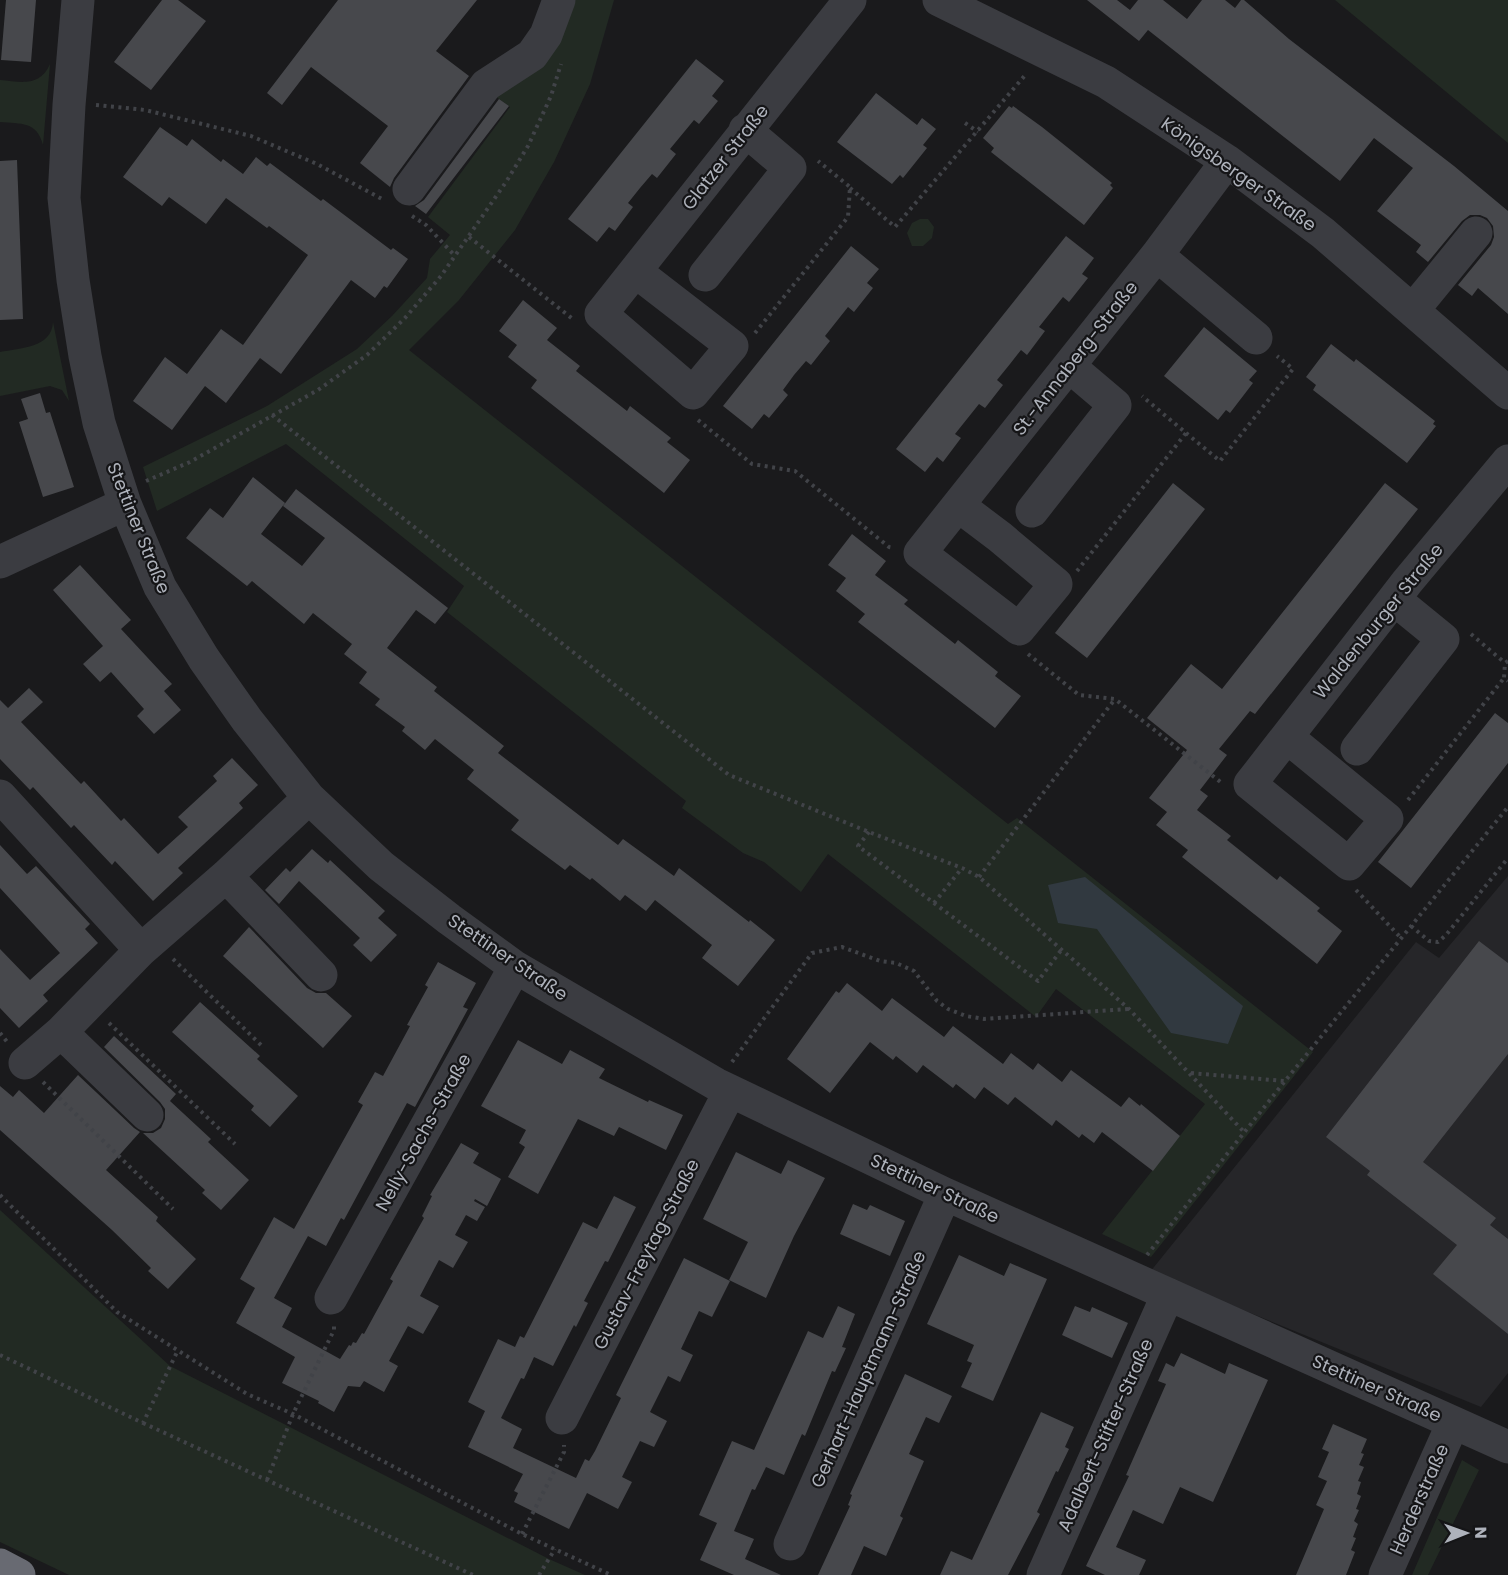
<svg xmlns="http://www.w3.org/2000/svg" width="1508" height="1575" viewBox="0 0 1508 1575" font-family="Poppins,sans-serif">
<rect width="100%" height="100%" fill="#1a1a1c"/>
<path fill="#262629" d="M1508,876V1373L1481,1407L1150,1272L1416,942L1439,958Z"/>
<path fill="#222a23" d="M564,0H614L590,84L554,162L515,230L459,300L409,350L1008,824L1017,818L1313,1052L1151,1257L1102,1234L1205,1104L1056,989L1036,1017L828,854L801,892L764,862L743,853L682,808L686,801L447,612L464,586L286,444L157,511L143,467L267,406L357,349L392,316L427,278L430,259L450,235L428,217L510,107L495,96Z
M1335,0H1508V143Z
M50,64L43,145C37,121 21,124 0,122V80C21,82 40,87 50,64Z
M920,219H928L934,227L932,238L923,246H912L907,233L912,223Z
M53,322L69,401L62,390L50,386L0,396V352C20,348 52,348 53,322Z
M0,1210L170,1366L549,1559L585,1575H69L0,1542Z
M1462,1460L1479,1470L1428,1575H1412Z"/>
<path fill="#313940" d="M1085,877L1243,1006L1228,1044L1171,1033L1097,929L1058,923L1048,885Z"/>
<path fill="#47484c" d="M6,0H36L31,62L1,60Z
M162,0H178L206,21L151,90L114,62Z
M338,0H477L436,51L469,76L394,178L390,187L360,163L388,126L311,67L282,105L267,93Z
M1087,0H1117L1130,10L1138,0H1163L1187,19L1202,0H1225L1235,8L1241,0H1244L1289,39L1454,166L1508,211V314L1478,288L1472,296L1458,285L1491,245L1494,237L1493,226L1487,218L1480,215H1470L1462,221L1428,262L1416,252L1421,245L1377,211L1413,168L1374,138L1340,181L1148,30L1139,41Z
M696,59L724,81L712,96L718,101L699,124L694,120L670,149L676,154L657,178L652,174L640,188L628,203L633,207L615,231L609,227L597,242L568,219Z
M876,93L917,125L922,118L936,129L923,145L927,148L903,178L900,175L892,184L837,142Z
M499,99L509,106L426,214L415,206L424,200Z
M1009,106L1012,108L1013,106L1042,127L1112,183L1110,185L1113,188L1084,225L991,152L994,148L983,138Z
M160,127L187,146L192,139L221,162L223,159L243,174L256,157L267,166L270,163L321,201L323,199L391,250L393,248L408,259L387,288L384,286L375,298L351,280L281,374L260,358L226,403L205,386L172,430L133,401L165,357L187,374L221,329L243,345L308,255L269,226L267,228L226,198L206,224L169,197L162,206L123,177Z
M17,160L23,319L0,320V161Z
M1066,236L1094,258L1082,274L1088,278L1069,302L1063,297L1039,327L1045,331L1027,355L1021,350L1010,364L997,380L1003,385L985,408L979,404L955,434L961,438L943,462L937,457L925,472L896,449Z
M851,246L879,269L867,283L873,288L854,312L848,307L825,336L830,341L811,365L806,361L794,375L783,390L788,395L769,418L764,414L752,429L723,406Z
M523,300L557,328L547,340L580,366L576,371L627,411L630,406L671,438L667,442L690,460L664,493L531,388L537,380L508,357L517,345L499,331Z
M1204,327L1257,371L1249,380L1253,383L1230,413L1226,410L1218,420L1164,376Z
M1331,344L1354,362L1356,359L1435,421L1433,424L1436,426L1407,463L1313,390L1316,385L1306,377Z
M40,393L46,413L50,412L74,487L43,497L19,422L28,419L21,399Z
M253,477L285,503L261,534L302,566L325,538L283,506L296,489L448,608L435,624L416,610L387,648L437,687L434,691L504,746L498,753L618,845L623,839L674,876L679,868L749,922L750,920L775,940L738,986L702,958L712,945L655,900L646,911L625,895L620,901L592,878L590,880L570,865L565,870L511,830L519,820L467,779L474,770L435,739L425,750L402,731L405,727L375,705L380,699L359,683L367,672L344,654L352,644L313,613L304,624L252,581L247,586L186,538L210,508L223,518Z
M1173,483L1205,509L1087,658L1055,633Z
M1385,483L1418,509L1255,714L1250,711L1219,749L1227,755L1200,790L1208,796L1197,810L1231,836L1227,840L1277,880L1280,876L1320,908L1317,911L1342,931L1317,964L1182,857L1188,850L1156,825L1167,812L1149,798L1187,750L1147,718L1191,664L1222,689Z
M852,534L886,561L875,575L908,600L904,604L955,644L958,640L998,672L995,676L1021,696L995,728L858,622L865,614L836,591L846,578L828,565Z
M80,565L131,620L121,629L172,684L164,691L181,710L154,734L137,716L144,709L111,672L100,682L83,664L103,646L53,590Z
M29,688L43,702L21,722L81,784L84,781L121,821L124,818L158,854L188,827L178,817L217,781L213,776L232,758L258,785L239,803L243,808L178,868L183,873L153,901L115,861L112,865L74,825L71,828L33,787L30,790L0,759V700L8,708Z
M1495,713L1508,723V763L1411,888L1378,862Z
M0,845L27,874L36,866L90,924L85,929L98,943L43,995L48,1001L19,1028L0,1008V949L30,980L60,953L0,888Z
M312,849L328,863L330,860L385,911L378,918L397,935L371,962L353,945L360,938L299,881L279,904L265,890L286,868L290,872Z
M249,927L307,988L316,993H326L352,1016L323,1048L223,956Z
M1479,941L1508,963V1054L1423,1162L1496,1218L1490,1225L1508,1239V1334L1433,1274L1457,1245L1367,1175L1370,1171L1326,1137Z
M438,962L476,983L463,1007L468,1009L415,1107L407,1103L344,1220L341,1218L326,1246L308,1236L274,1298L292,1308L282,1327L340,1359L349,1345L351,1346L353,1342L356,1343L362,1333L364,1334L393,1281L390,1279L424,1218L422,1216L432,1196L430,1195L461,1143L479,1153L473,1163L501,1179L487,1206L475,1199L474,1201L485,1207L477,1221L466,1215L455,1235L468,1242L453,1268L439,1260L420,1296L439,1306L423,1334L408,1326L389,1361L398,1366L384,1392L364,1381L360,1387L348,1386L334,1412L318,1403L319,1401L282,1383L295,1357L236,1323L255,1288L240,1279L274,1217L294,1229L363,1105L358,1102L375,1072L383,1076L410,1026L407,1025L428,987L425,985Z
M847,983L882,1011L892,998L944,1037L953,1026L1003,1064L1011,1053L1033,1070L1038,1063L1062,1082L1071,1070L1121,1107L1129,1097L1140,1106L1141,1104L1180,1136L1153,1171L1102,1132L1094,1143L1082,1134L1079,1138L1056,1120L1052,1126L1015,1097L1008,1105L984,1087L975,1099L956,1084L953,1088L923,1065L917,1073L896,1056L893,1060L870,1042L830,1093L787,1059L836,991L839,993Z
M200,1002L260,1056L257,1059L298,1096L270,1127L251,1110L254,1106L172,1032Z
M114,1036L176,1094L170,1101L211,1139L208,1142L249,1180L221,1210L202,1193L205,1190L143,1133H153L161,1128L165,1119V1109L160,1102L104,1047Z
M518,1040L562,1064L570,1050L605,1069L599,1078L648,1102L649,1100L683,1115L666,1150L619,1127L614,1136L578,1119L538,1194L508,1177L525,1147L519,1143L526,1130L481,1106Z
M78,1075L134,1128L140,1132L106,1170L158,1217L156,1221L196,1259L168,1289L148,1271L151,1268L112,1230L0,1130V1086L13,1097L19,1090L44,1113Z
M736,1152L781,1174L788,1160L825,1178L794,1236L766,1298L729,1280L748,1242L703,1219Z
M614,1196L636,1207L608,1262L605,1261L584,1301L588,1303L576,1327L574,1325L553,1366L534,1357L524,1379L521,1378L501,1418L522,1429L513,1448L576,1478L585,1459L589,1461L595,1451L621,1398L616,1395L684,1258L730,1281L712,1317L699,1311L681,1349L693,1355L680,1382L668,1376L650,1412L667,1421L654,1447L640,1441L622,1477L632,1482L618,1509L587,1493L569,1529L514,1502L518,1493L514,1491L523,1474L468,1447L485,1411L468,1402L498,1339L515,1347L520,1336L524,1338L583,1222L597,1229Z
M853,1204L867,1210L870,1205L905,1221L890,1256L840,1234Z
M959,1255L1004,1276L1010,1263L1047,1279L993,1401L961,1387L972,1363L967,1361L974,1345L927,1324Z
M838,1306L855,1314L842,1347L846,1348L835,1372L832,1371L805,1436L802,1434L784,1475L766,1467L755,1490L752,1489L734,1531L754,1539L745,1559L781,1575H734L700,1560L717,1523L699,1515L732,1441L754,1450L808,1331L823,1338Z
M1075,1306L1090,1312L1092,1307L1128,1323L1112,1358L1062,1335Z
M1181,1353L1225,1374L1229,1363L1268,1380L1213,1502L1180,1487L1163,1524L1133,1510L1116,1547L1146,1560L1139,1575H1105L1086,1566L1129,1476L1126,1475L1166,1384L1158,1381L1166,1363L1174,1367Z
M905,1374L952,1396L939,1423L926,1417L909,1454L924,1461L900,1516L903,1518L886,1556L864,1546L851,1575H818L850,1506L848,1505L852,1495L850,1494Z
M1041,1412L1074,1427L1065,1447L1069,1449L1058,1472L1056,1471L1037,1512L1040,1514L1008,1575H940L951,1551L972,1560Z
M1333,1424L1367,1439L1361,1453L1364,1454L1359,1465L1364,1467L1358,1481L1361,1482L1357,1494L1361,1496L1356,1509L1359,1510L1354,1521L1358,1524L1353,1537L1356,1538L1351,1550L1355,1552L1346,1575H1296L1324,1509L1316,1505L1327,1481L1318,1477L1329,1452L1322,1449Z"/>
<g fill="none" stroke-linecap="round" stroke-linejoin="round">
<path stroke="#414348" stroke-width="4" stroke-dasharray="3 4.5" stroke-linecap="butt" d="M96,105L145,110L251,136L317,164L382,199
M965,123L978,132
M850,188L895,227L1027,73
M412,216L426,225L455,256
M469,237L574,320
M755,333L848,217L850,187L818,161
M272,415L729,775L869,832L962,868L979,877L1129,1009L1244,1132
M698,420L752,464L795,471L889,547L894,548
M1186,433L1220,461L1293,369L1277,356
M146,481L190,462L318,390L367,355L405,318L441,276L506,182L528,146L551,96L561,64
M1077,571L1186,433L1142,396
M1471,634L1505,663
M1028,654L1079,695L1115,699L1223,784
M1508,661L1505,663L1504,678L1508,681
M1408,800L1504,678
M869,832L858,846L1038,981L1062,949
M979,877L1115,699
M1356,890L1401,938
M934,903L962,868
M1411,926L1429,941L1438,942L1446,935L1508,858
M173,959L263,1047
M109,1023L235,1144
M0,1033L8,1043
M732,1062L812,953L842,947L880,961L896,963L914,971L937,1001L948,1009L966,1016L984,1019L1128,1009
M1191,1073L1284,1081
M43,1082L173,1209
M0,1195L117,1312L247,1394L293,1414L522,1534L611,1575
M1147,1255L1285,1081L1508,807
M0,1355L143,1423L178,1350
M143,1423L473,1575
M267,1480L293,1414L334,1330V1326
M522,1534L564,1452V1445
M539,1575L555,1549"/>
<path stroke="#3b3c41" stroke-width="33" d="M78,0L69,105L64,198L73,280L85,356L99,423L125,504L160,587L204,659L247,720L309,798L381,866L449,919L515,967L716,1084L945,1194L1508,1447
M939,0L1106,82L1227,161L1323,233L1508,393
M409,189L486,85L532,55L546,35L559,0
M1157,255L1256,338
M635,271L732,346L693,393L601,314L850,0
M705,275L790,168L745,130
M1413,310L1476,233
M959,506L1000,537L1056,584L1019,629L920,553L1157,255L1227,161
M1032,511L1115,405L1069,366
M0,562L125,504
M1287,737L1387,819L1349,864L1250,784L1394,599L1407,582L1508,461
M1357,749L1443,639L1394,599
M0,796L141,950
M226,876L321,975
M61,1032L147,1115
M25,1063L61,1032L141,950L226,876L309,798
M331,1298L515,967
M562,1418L730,1091
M790,1544L945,1194
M1043,1575L1168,1294
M1385,1575L1453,1423"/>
<path stroke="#686a72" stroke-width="33" d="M0,1565L19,1575"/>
</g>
<g text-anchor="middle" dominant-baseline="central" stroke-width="4.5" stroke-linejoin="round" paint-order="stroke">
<g font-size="18" fill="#aeb2bb" stroke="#151517">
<text transform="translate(725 157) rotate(-52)">Glatzer Straße</text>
<text transform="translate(1239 174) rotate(35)">Königsberger Straße</text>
<text transform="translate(1075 358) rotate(-52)">St.-Annaberg-Straße</text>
<text transform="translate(139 528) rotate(68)">Stettiner Straße</text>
<text transform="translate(1378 621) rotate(-51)">Waldenburger Straße</text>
<text transform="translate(508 957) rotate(34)">Stettiner Straße</text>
<text transform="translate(423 1132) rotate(-61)">Nelly-Sachs-Straße</text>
<text transform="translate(935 1188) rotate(25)">Stettiner Straße</text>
<text transform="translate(646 1254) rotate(-63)">Gustav-Freytag-Straße</text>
<text transform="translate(868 1369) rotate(-66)">Gerhart-Hauptmann-Straße</text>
<text transform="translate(1377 1388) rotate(24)">Stettiner Straße</text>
<text transform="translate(1105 1435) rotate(-66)">Adalbert-Stifter-Straße</text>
<text transform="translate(1419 1499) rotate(-66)">Herderstraße</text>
</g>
</g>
<g transform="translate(1466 1533) rotate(89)" stroke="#151517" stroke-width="4.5" paint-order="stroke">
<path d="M0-4.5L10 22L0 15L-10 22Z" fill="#aeb2bb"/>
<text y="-9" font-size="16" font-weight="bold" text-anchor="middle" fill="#aeb2bb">N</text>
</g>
</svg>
